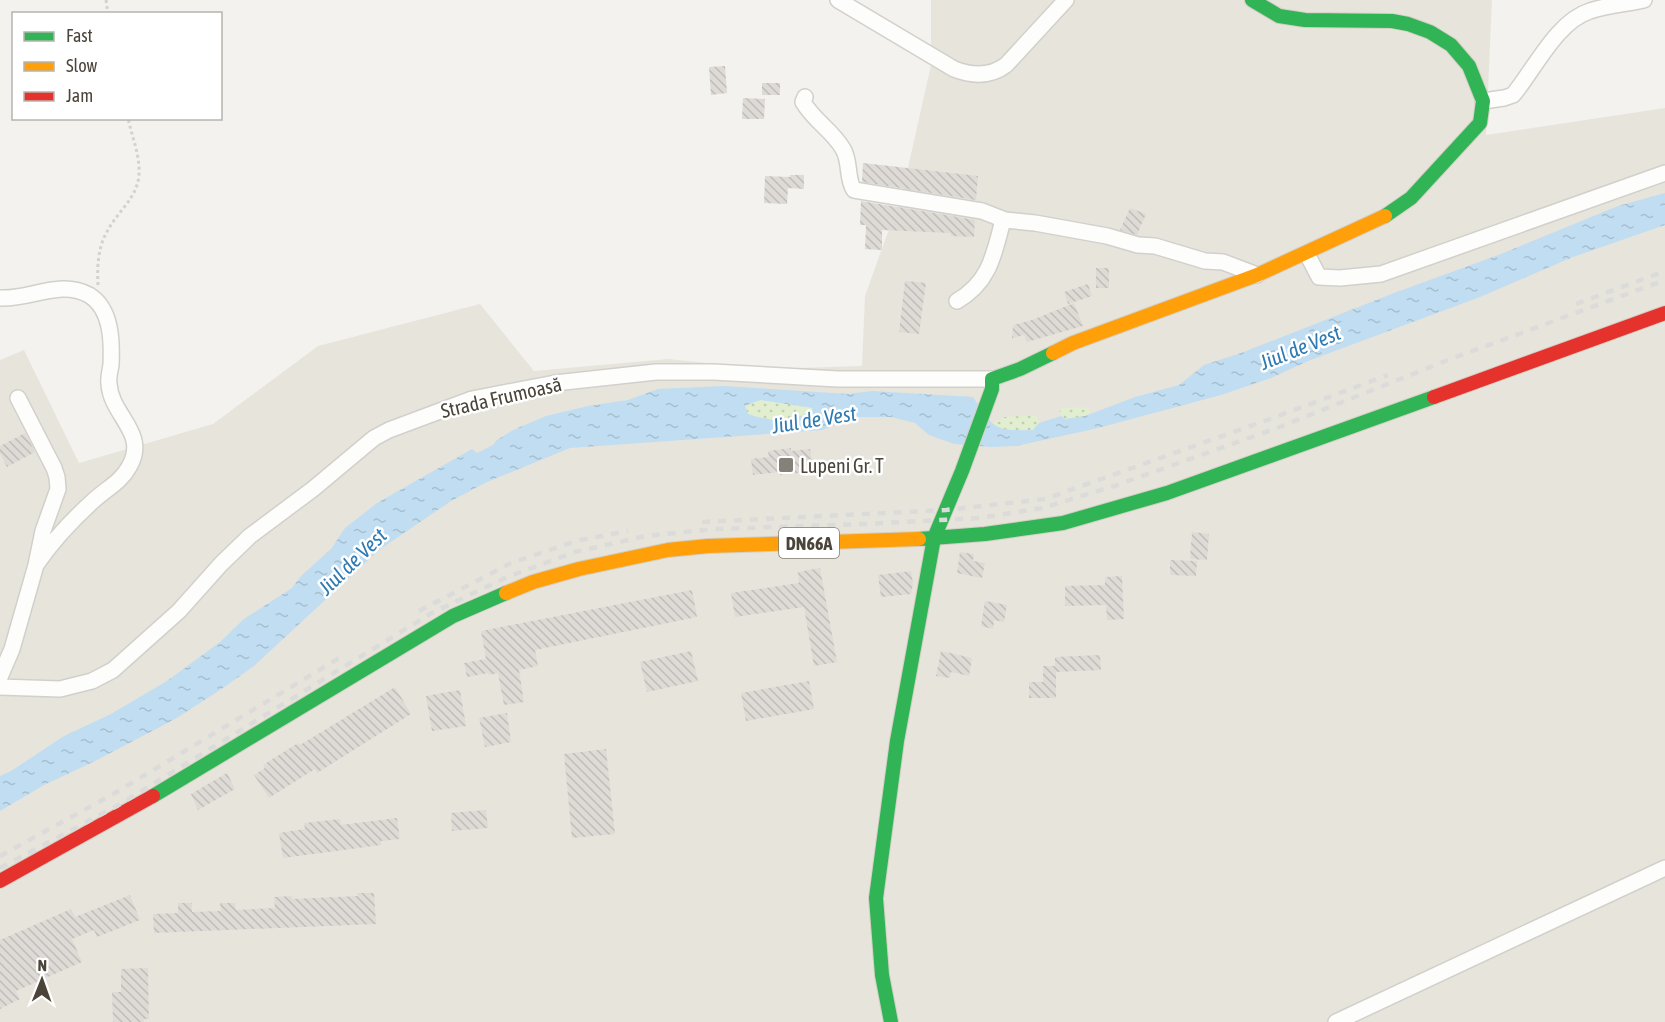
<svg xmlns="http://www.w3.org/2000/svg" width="1665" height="1022" viewBox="0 0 1665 1022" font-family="'Asap Condensed',sans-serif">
<defs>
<pattern id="grass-dots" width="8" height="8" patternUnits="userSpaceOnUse" patternTransform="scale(1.5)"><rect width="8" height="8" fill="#e1eecf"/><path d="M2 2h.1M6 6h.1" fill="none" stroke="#c3cdb2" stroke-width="1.8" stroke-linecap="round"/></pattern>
<pattern id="water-ripples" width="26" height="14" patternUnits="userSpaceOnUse" patternTransform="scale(1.5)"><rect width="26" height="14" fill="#c0ddf1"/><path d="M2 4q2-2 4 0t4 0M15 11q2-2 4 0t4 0" fill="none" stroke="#a6bfcf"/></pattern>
<pattern id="building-back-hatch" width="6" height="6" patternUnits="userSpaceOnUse" patternTransform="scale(1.5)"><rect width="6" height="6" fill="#dedbd6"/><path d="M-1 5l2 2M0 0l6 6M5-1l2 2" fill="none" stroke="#c0bdb8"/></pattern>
</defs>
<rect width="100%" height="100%" fill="#f4f2ee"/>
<path fill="#e7e4dc" d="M931,0H1492L1486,135L1665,108V1022H0V360L24,350L79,463L213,424L318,346L480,304L534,371L668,359L766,369L862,366L865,296L903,190L931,65Z"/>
<path fill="url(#grass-dots)" d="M760,400L814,407C799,425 768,422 748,414L744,405Z
M1083,407L1089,409L1091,412L1085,416L1065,419L1059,412L1062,408Z
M1036,415L1039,423L1033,430H1006L991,424L1004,417Z"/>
<path fill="url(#water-ripples)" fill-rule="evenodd" d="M1665,193V225L1573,257L1480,297L1308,361L1271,378L1221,395L1094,429L1016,446L992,447L954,444L929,435L915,423L891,417H856L822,430L570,448L487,482L451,501L379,550L254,666L220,690L175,719L95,761L44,785L0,811V776L11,771L64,736L111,714L167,681L220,642L244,619L292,588L301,576L331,549L345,528L377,503L472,449L477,453L493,445L497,440L513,430L546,416L588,406L628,400L658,389L724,386L848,394L872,391L973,397C994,429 994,431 1033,430L1039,423L1061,416L1065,419L1085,416L1135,397L1179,385L1204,365L1241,353L1394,293L1501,254L1618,206ZM760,400L813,408C799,425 767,421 748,414L745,406Z"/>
<path fill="url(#building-back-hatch)" d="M725,66L727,93L711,95L709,67Z
M762,83H780V95H762Z
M743,98L765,99L764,119H742Z
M863,163L978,176L976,200L862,182Z
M790,175H804V189L788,188L787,204L764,203L765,176L790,177Z
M861,201L975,220L974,237L951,236V233L882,230V250L865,249L866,225H860Z
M1130,208L1146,214L1137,235L1120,230Z
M1096,268H1109V288H1096Z
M905,281L926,283L919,334L899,332Z
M1088,284L1092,296L1068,304L1064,292Z
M1074,303L1083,326L1027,342L1024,335L1012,338L1013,325L1032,320Z
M25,433L35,452L7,467L0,453V446Z
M791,448V451L810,449L812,460L806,461L807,472L780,475V472L753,475L751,459L769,457L768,451Z
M1192,532L1209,534L1207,560L1190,559Z
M960,552L974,554L973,561L985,563L982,578L957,573Z
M1170,560L1197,561L1196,576L1170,575Z
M820,568L837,662L814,666L804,607L735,617L731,593L799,583L798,572Z
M911,571L913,584L911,594L881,597L878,575Z
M1122,576L1124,619L1107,620L1106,605L1065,606V586L1105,585V577Z
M692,590L697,617L535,650L538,666L519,670L524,702L504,705L498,673L489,675L488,673L467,677L464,663L486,659L481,631Z
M985,601L1007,605L1004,622L994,620L993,629L981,626Z
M691,651L698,681L647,692L640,662Z
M941,651L972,658L969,676L951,672L950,678L936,676Z
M1100,655L1101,670L1056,672V698H1029V682H1043V666H1055V657Z
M809,681L814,709L746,721L741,693Z
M395,687L411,714L317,773L315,769L269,798L254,775L265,768L263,765L298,743L300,745Z
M460,690L466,726L432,731L426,696Z
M507,713L511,742L485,747L479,718Z
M606,749L615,834L572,838L564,754Z
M227,773L235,789L198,810L191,794Z
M486,810L488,828L452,831L451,813Z
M397,818L400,839L381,841V845L283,858L279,833L305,829L304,823L340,819L341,825Z
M357,893H374L376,924L154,933L153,914L178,913V903H192V912L221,911L220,903H235L236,910L275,908L274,897L292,896V899L358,896Z
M130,895L140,920L97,937L94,930L72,939L82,962L16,991L20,999L0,1009V940L71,909L75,917Z
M148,968L149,1019H144V1022H113L112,992H121V969Z"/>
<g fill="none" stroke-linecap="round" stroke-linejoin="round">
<defs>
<path id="street" d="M838,0L954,69C972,76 990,77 1006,65L1066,0
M805,97L803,102C814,121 833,131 843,149C851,162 846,178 854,190L982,211L1005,220L1035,223L1107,236L1138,245L1155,246L1205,261L1223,262L1257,275
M1483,101L1504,98L1513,95C1534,70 1557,21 1590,11C1607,5 1626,4 1644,0
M1307,254L1319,277L1340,278L1381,274L1665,173
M0,298C30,300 60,279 89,295C112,309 112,342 111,365C110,371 108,378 109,384C111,416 149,433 129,467C121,482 106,489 93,501C71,521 53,540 36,565
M957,301C990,282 994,254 1003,220
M0,677L12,649L36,565L43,531L58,489L57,477L54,468L18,398
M0,687L60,689L92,681L113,670L179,611L221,564L250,536L313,489L374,438L389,430L472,399L555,383L656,372H713L838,379H992
M1336,1022L1665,868"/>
<path id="fast" d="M1252,0L1279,16L1305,20L1392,21L1408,24L1430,32L1451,45L1469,66L1483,101L1480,123L1411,198L1385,216
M919,539L985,534L1063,523L1167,493L1434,397
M153,796L453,616L506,593
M891,1022L882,975L876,898L897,741L934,538L962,471L992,389V379L1020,369L1053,353"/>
<path id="slow" d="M1053,353L1073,343L1257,275L1385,216
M506,593L533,582L579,569L668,550L708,546L919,539"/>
<path id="jam" d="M1434,397L1665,313
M0,881L153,796"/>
</defs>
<use href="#street" stroke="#d2d0cb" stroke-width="18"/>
<use href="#fast" stroke="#d3cfc5" stroke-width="16"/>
<use href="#slow" stroke="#d3cfc5" stroke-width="16"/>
<use href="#jam" stroke="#d3cfc5" stroke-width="16"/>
<path stroke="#d3d2cc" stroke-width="3" stroke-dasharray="3 3" stroke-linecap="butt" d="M106,0L108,14
M98,285C97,266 98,246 108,230C118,211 138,197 139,174C140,155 132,137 128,118"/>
<use href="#street" stroke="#fdfdfc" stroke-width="15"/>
<use href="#fast" stroke="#30b455" stroke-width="14"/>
<use href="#slow" stroke="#ff9f0a" stroke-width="14"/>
<use href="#jam" stroke="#e5322d" stroke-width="14"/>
<path stroke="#dbdbda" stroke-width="4.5" stroke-dasharray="8 8" stroke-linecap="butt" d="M1576,304L1665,271
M702,522L946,510L1045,499L1270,419L1388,375
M419,611L511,563L576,541L628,531
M0,856L115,793L339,658
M0,868L117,806L430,614L507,577L575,552L646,536L714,529L865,524L979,518L1043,508L1117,485L1277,428L1448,360L1665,280"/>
</g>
<rect fill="#868178" stroke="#fff" stroke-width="2" x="778" y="457" width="16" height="16" rx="3"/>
<g text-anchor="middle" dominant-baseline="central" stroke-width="5" stroke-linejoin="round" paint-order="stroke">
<rect fill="#fff" stroke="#817c74" stroke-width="1.5" x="779" y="528" width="60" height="30" rx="4.5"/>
<g font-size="18" font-weight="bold" fill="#4b4439">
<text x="809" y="543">DN66A</text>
</g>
<g font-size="20" fill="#4b4439" stroke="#fff">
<text transform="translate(501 397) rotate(-13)">Strada Frumoasă</text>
</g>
<g font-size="20" fill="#4b4439" stroke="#fff" text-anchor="start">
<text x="800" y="465">Lupeni Gr. T</text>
</g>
<g font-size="21" font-style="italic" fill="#2e7ab2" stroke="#fff">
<text transform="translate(1300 347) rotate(-22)">Jiul de Vest</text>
<text transform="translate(814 419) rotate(-9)">Jiul de Vest</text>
<text transform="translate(352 561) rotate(-44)">Jiul de Vest</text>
</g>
</g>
<rect x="12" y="12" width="210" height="108" fill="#ffffff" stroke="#b7b4b0" stroke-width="1.5"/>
<rect x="24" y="32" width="30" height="9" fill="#30b455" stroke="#b7b4b0" stroke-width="1.5"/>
<text x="66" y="42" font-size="18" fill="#4b4439">Fast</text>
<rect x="24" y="62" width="30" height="9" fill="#ff9f0a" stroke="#b7b4b0" stroke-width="1.5"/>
<text x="66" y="72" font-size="18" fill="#4b4439">Slow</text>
<rect x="24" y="92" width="30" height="9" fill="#e5322d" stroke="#b7b4b0" stroke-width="1.5"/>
<text x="66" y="102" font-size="18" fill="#4b4439">Jam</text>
<g transform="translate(42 980) rotate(1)" stroke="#ffffff" stroke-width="4.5" paint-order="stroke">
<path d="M0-4.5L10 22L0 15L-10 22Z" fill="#4b4439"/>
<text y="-9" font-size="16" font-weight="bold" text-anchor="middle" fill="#4b4439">N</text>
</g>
</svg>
